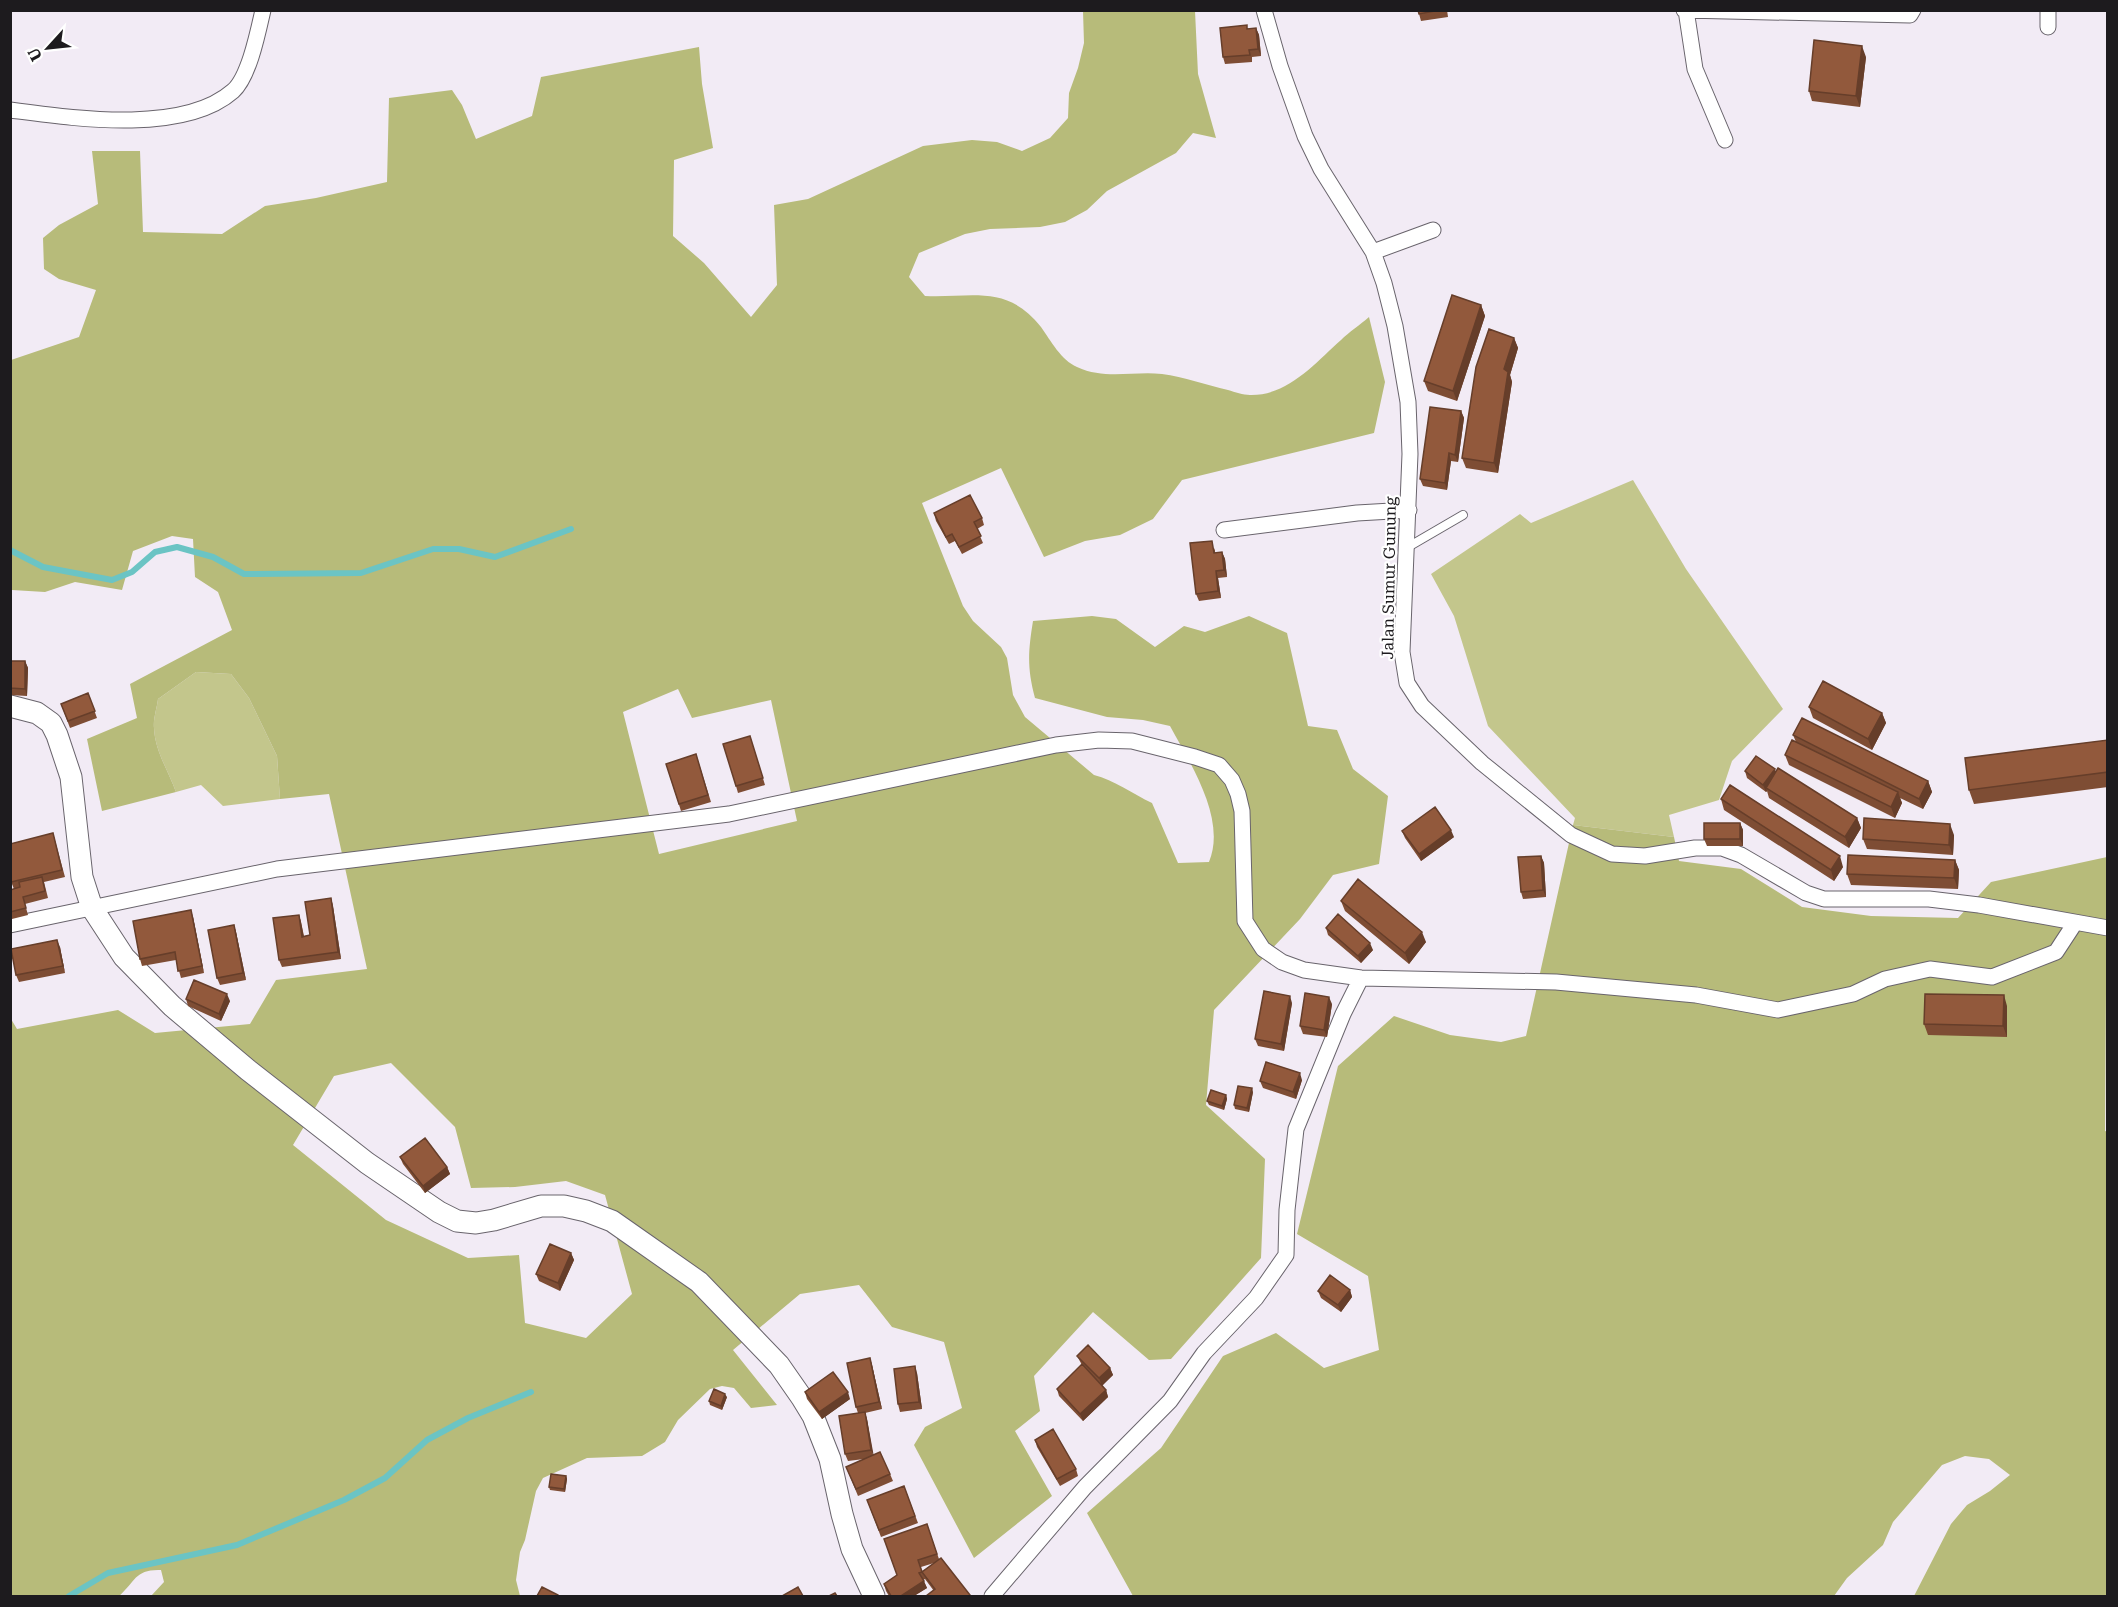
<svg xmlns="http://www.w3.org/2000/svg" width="2118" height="1607" viewBox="0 0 2118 1607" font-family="'Roboto Serif',serif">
<rect width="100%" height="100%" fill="#f2ebf5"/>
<path fill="#c3c68c" d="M1633,480L1686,569L1783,709L1732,761L1719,800L1669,815L1674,837L1573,825L1575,818L1488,726L1454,616L1431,574L1520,514L1531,523Z
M196,672L231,674L249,698L277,756L280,799L223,806L201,785L176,792C168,770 155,751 154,728C153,719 157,708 158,699Z"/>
<path fill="#b7bb7a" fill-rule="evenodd" d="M1083,11H1195L1198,74L1216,138L1193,133L1176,153L1107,191L1087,210L1065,222L1040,227L990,229L965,234L919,253L909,277L925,296C973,298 1007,284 1041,327C1051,341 1061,360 1077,367C1105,380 1132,371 1162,374C1184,377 1206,385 1228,390C1235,392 1243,395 1250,395C1288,396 1315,363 1341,340C1349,332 1360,325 1369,317L1385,382L1374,433L1182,480L1153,519L1120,535L1085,541L1044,557L1001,468L922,503L963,606L973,621L1001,647L1007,658L1013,695L1025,717L1094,775C1114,780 1133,794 1152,803L1178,863L1209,862C1227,819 1190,763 1170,726L1143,720L1107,717L1035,698C1027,668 1028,652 1033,621L1092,616L1116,619L1155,647L1184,626L1205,632L1249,616L1287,633L1308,726L1337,730L1353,769L1388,796L1379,864L1333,875L1300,919L1214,1010L1206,1105L1265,1159L1261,1258L1171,1359L1149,1360L1093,1312L1034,1376L1040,1411L1015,1431L1052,1496L974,1558L914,1445L925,1427L962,1408L944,1342L892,1327L859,1285L800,1294L733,1350L777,1405L751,1408L734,1388L722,1386L710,1389L678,1420L665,1442L642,1456L587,1458L543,1478L536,1491L525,1540L520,1552L516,1580L520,1596H151L164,1582L161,1570C135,1569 136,1581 119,1596H11V1019L17,1029L118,1010L155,1033L250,1024L276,980L367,969L329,794L280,799L277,756L249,698L231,674L196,672L158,699C157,708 153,719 154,728C155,751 168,770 176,792L102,811L87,739L137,718L130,684L232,630L218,592L195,577L193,539L172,536L133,551L122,590L75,582L45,592L12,590L11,587V360L79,337L96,290L59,279L44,269L43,238L59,225L98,204L92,151H140L143,232L222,234L265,206L316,198L387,182L389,98L452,90L462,105L476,139L532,116L541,77L699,47L702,84L713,148L674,160L673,236L704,263L751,317L777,285L774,205L808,199L923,146L972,140L997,142L1022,151L1050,138L1068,118L1069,93L1078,68L1084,43ZM678,689L692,718L771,700L797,821L659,854L623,712ZM391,1063L455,1127L471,1188L515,1187L566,1181L605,1195L632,1294L586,1338L525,1323L519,1255L468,1258L386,1220L293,1145L334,1076Z
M1573,825L1674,837L1679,861L1741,869L1802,907L1871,916L1958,918L1991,882L2107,857L2105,1131L2108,1132L2107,1596H1914L1951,1524L1967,1505L1990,1491L2010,1475L1989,1459L1965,1456L1942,1465L1893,1522L1883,1545L1847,1578L1834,1596H1133L1087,1513L1161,1448L1223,1356L1276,1333L1324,1368L1379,1350L1368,1276L1297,1234L1338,1066L1394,1016L1450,1035L1501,1042L1526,1036Z"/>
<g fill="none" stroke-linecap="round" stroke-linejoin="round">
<path stroke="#6bc4c4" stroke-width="6" d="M10,550L43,567L112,580L132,572L155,552L177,547L213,557L244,574L361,573L433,549H459L495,557L571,529
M69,1596L108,1573L237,1545L344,1500L385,1478L427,1440L468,1418L531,1392"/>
<defs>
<path id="lane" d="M1408,547L1463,515"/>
<path id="street" d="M1264,10L1280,66L1305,136L1321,169L1373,252L1384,283L1395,326L1408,402L1410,454L1402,652L1407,683L1422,706L1482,763L1571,835L1612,854L1645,856L1695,848H1722L1741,855L1806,893L1824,899H1929L1979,905L2108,928
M1684,10L1910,15L1913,10
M1686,10L1695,69L1725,140
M2048,27V10
M10,110C72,118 183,135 233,91C249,77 258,32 263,10
M1373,252L1433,230
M1224,530L1357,513L1409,510
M10,925L277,869L729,814L1056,745L1099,740L1132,741L1195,757L1219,765L1232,780L1238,794L1242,811L1245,921L1263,949L1282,962L1304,970L1361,978L1556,982L1696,995L1778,1010L1853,994L1885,979L1930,969L1992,977L2056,952L2075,923
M992,1596L1085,1487L1170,1401L1204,1353L1256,1298L1286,1255L1287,1210L1296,1129L1343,1014L1361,978"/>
<path id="secondary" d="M10,706L37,713L51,723L57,735L71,777L82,877L92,908L124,957L172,1006L248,1070L367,1163L439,1212L457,1221L476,1223L494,1220L541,1206H564L586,1211L612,1221L699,1282L779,1365L802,1398L813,1416L830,1459L842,1514L852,1549L874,1596"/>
</defs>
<use href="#lane" stroke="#69646c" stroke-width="10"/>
<use href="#street" stroke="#69646c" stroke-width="17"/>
<use href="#secondary" stroke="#69646c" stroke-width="23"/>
<use href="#lane" stroke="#fff" stroke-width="8"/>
<use href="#street" stroke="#fff" stroke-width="15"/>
<use href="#secondary" stroke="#fff" stroke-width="21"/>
</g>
<path fill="#7e4d34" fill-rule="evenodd" d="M1418,10H1447L1448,17L1421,21Z
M1256,28L1259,35L1261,56L1252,57V62L1225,64L1223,57L1248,29Z
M1866,57L1860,107L1812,101L1809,91Z
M1481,305L1485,316L1457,401L1428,391L1424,381Z
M1514,338L1518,348L1510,375L1512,382L1498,473L1466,468L1462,458Z
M1461,411L1464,418L1458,462L1451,461L1447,490L1423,486L1420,479Z
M934,513L982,518L984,525L977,529L983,543L962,554L955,541L949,544L936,521Z
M1215,548V553L1222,552L1225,559L1227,577L1218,578L1221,598L1199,601L1196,594Z
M10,661H25L28,668L27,696L10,695Z
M88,693L97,718L70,728L61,704Z
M1809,707L1882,713L1886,723L1872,750L1813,718Z
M1793,735L1928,781L1932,792L1923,809L1900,798L1902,803L1895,818L1789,765L1785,755L1796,742Z
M2108,740V787L1974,804L1969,790Z
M752,743L765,785L738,793L736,786Z
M696,754L711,802L681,811L666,764Z
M1745,771H1776L1857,818L1861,828L1849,848L1769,798L1767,791L1766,792L1747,778Z
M1721,799L1843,867L1834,881L1724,810Z
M1740,823L1743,830V846H1707L1704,839Z
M1402,831L1454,837L1421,861L1405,838Z
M53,833L65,877L44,882L48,898L25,904L28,915L12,919L10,914V890L14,889L10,879Z
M1954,835L1953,855L1867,849L1863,839Z
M1541,856L1544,863L1546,897L1523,899L1521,892Z
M1955,860L1959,870L1958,889L1851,885L1847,874Z
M331,898L333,906L341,959L282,967L279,960L299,915L301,922L304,936L310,935Z
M1341,901L1426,942L1409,964L1345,911Z
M193,917L204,973L181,978L176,960L142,966L140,959Z
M234,925L236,932L246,980L220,985L217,978Z
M1326,928L1373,950L1361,963L1328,935Z
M60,947L65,973L19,982L16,975Z
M186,999L230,1001L221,1021L188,1006Z
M1292,1003L1284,1051L1258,1046L1255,1039Z
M1332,1004L1327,1037L1303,1034L1300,1026Z
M2007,1006V1037L1928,1035L1924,1024Z
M1302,1080L1296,1099L1263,1088L1260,1081Z
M1253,1092L1249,1112L1235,1109L1234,1105Z
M1226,1095L1227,1099L1224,1110L1209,1105L1207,1101Z
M400,1157L447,1167L450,1174L425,1193L403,1164Z
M571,1253L574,1260L560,1291L539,1281L536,1274Z
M1350,1290L1352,1297L1341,1312L1321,1298L1318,1291Z
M1077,1356L1110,1368L1113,1375L1102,1385L1106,1390L1108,1397L1083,1421L1059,1396L1057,1389L1082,1365Z
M870,1358L872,1365L882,1409L865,1413L867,1419L873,1455L890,1474L893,1481L858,1496L846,1467L864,1459L848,1461L845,1454L858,1413L856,1407Z
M917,1373L922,1409L900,1412L898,1404Z
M805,1392L850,1399L822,1419L807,1399Z
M727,1397L722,1410L710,1405L709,1401Z
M1035,1440L1076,1469L1078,1476L1060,1486L1037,1447Z
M566,1476L567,1479L565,1492L550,1490L549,1487Z
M904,1486L918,1523L881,1537L867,1500Z
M927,1524L939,1559L970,1595L934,1591L925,1579L923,1580L927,1588L914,1596H889L886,1591L884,1584L897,1575ZM934,1563L922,1572L921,1567Z"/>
<path fill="#663e2a" d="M1256,28L1259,35L1261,56L1258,49Z
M1862,46L1866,57L1860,107L1856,96Z
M1481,305L1485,316L1457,401L1453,391Z
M1514,338L1518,348L1510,375L1512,382L1498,473L1494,463L1504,369Z
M1461,411L1464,418L1458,462L1455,455Z
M1449,453L1451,461L1447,490L1445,483Z
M1222,552L1225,559L1227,577L1224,570Z
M1216,571L1218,578L1221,598L1218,591Z
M25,661L28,668L27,696L25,689Z
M1882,713L1886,723L1872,750L1868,739Z
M1775,769L1777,776L1766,788L1767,791L1766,792L1763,785Z
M1928,781L1932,792L1923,809L1919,799Z
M1898,792L1902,803L1895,818L1891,807Z
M1857,818L1861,828L1849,848L1845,837Z
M1740,823L1743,830V846L1740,839Z
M1950,824L1954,835L1953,855L1949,845Z
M1451,830L1454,837L1421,861L1419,854Z
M1541,856L1544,863L1546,897L1543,890Z
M1840,856L1843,867L1834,881L1831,870Z
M1955,860L1959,870L1958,889L1954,878Z
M331,898L333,906L341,959L338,952Z
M191,910L193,917L204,973L202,966Z
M299,915L301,922L305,944L302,937Z
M234,925L236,932L246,980L243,973Z
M1422,932L1426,942L1409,964L1405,953Z
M57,940L60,947L65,973L63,966Z
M1370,943L1373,950L1361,963L1358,956Z
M227,994L230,1001L221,1021L219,1014Z
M2004,995L2007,1006V1037L2003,1026Z
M1290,996L1292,1003L1284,1051L1281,1044Z
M1329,997L1332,1004L1327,1037L1324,1030Z
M1300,1073L1302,1080L1296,1099L1293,1092Z
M1252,1088L1253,1092L1249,1112L1247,1108Z
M1226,1095L1227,1099L1224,1110L1222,1106Z
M447,1167L450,1174L425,1193L423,1186Z
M571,1253L574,1260L560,1291L558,1283Z
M1350,1290L1352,1297L1341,1312L1338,1305Z
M870,1358L872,1365L882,1409L879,1402Z
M915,1366L917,1373L922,1409L919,1402Z
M1110,1368L1113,1375L1102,1386L1099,1378Z
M1106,1390L1108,1397L1083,1421L1080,1414Z
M848,1392L850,1399L822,1419L819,1412Z
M725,1394L727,1397L722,1410L721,1406Z
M865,1412L867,1419L874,1457L871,1450Z
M566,1476L567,1479L565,1492L564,1489Z
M924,1581L927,1588L914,1596H901Z"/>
<path fill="#92593c" stroke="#663e2a" stroke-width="1.5" d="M1418,10H1440L1419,14Z
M1247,25V29L1256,28L1258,49L1249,50L1250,55L1223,57L1220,28Z
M1814,40L1862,46L1856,96L1809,91Z
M1452,295L1481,305L1453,391L1424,381Z
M1489,329L1514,338L1504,369L1508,372L1494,463L1462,458L1476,367Z
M1430,407L1461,411L1455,455L1449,453L1445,483L1420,479Z
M970,495L982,518L974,522L981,536L959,547L952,534L946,537L934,513Z
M1212,541L1214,553L1222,552L1224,570L1216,571L1218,591L1196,594L1190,543Z
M10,661H25V689L10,688Z
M1823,681L1882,713L1868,739L1809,707Z
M88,693L95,711L68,721L61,704Z
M1802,718L1928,781L1919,799L1793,735Z
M750,736L763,778L736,786L723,744Z
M1792,740L1898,792L1891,807L1785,755Z
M2108,740V772L1969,790L1965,758Z
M696,754L708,795L679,804L666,764Z
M1756,756L1775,769L1763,785L1745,771Z
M1778,768L1857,818L1845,837L1766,788Z
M1730,785L1840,856L1831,870L1721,799Z
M1435,807L1451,830L1419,854L1402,831Z
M1864,818L1950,824L1949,845L1863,839Z
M1704,823H1740V839H1704Z
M53,833L62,870L11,882L10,844Z
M1848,855L1955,860L1954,878L1847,874Z
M1541,856L1543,890L1521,892L1518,857Z
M42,877L45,891L23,897L26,908L10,912V890L20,887L19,882Z
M1358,879L1422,932L1405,953L1341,901Z
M331,898L338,952L279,960L273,918L299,915L302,937L310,935L305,902Z
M191,910L202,966L178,971L175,952L140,959L133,921Z
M1338,914L1370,943L1358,956L1326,928Z
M234,925L243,973L217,978L208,930Z
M57,940L63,966L16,975L11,949Z
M194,980L227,994L219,1014L186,999Z
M1264,991L1290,996L1281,1044L1255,1039Z
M1305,993L1329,997L1324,1030L1300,1026Z
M1925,994L2004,995L2003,1026L1924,1024Z
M1266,1062L1300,1073L1293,1092L1260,1081Z
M1238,1086L1252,1088L1247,1108L1234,1105Z
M1211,1090L1226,1095L1222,1106L1207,1101Z
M425,1138L447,1167L423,1186L400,1157Z
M550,1244L571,1253L558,1283L536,1274Z
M1330,1275L1350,1290L1338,1305L1318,1291Z
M1088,1345L1110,1368L1099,1378L1077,1356Z
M870,1358L879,1402L856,1407L847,1363Z
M1082,1364L1106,1390L1080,1414L1057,1389Z
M915,1366L919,1402L898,1404L894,1369Z
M833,1372L848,1392L819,1412L805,1392Z
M714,1389L725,1394L721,1406L709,1401Z
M865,1412L871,1450L845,1454L839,1416Z
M1053,1429L1076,1469L1057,1479L1035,1440Z
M880,1452L890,1474L856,1489L846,1467Z
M551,1474L566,1476L564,1489L549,1487Z
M904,1486L915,1516L879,1530L867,1500Z
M927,1524L937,1554L918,1560L922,1572L919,1573L924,1581L901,1596H891L884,1584L897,1575L884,1539Z
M941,1558L970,1595L968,1596H926L935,1589L922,1572Z
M542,1587L558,1595V1596H537Z
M798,1587L803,1596H782Z
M835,1593L837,1596H829Z"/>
<g text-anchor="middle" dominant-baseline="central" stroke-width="4.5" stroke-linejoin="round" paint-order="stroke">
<g font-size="16" fill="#1d1b1e" stroke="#fff">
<text transform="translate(1389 578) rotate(-89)">Jalan Sumur Gunung</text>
</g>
</g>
<rect width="2118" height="1607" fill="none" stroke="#1d1b1e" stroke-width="24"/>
<g transform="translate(48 48) rotate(243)" stroke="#ffffff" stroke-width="4.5" paint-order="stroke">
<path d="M0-4.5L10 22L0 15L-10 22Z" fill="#1d1b1e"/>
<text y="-9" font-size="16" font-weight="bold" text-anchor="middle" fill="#1d1b1e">U</text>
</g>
</svg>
